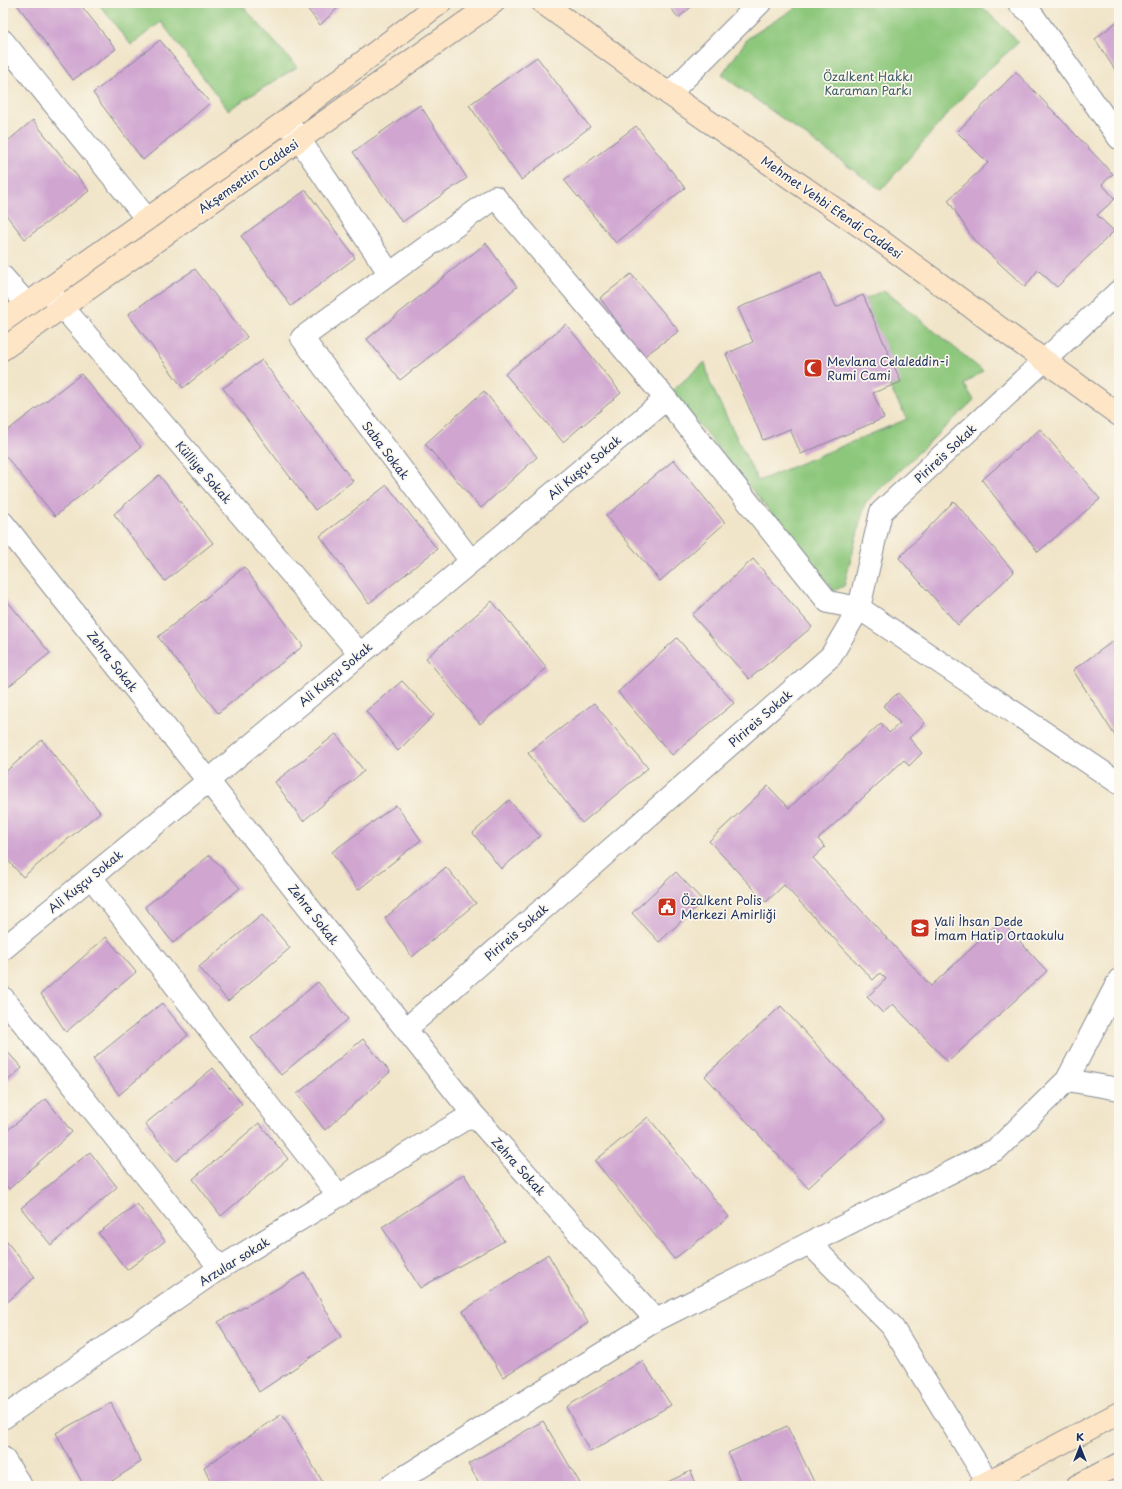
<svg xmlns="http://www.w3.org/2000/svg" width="1122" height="1489" viewBox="0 0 1122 1489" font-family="'Playpen Sans',sans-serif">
<rect width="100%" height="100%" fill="#fbf7ec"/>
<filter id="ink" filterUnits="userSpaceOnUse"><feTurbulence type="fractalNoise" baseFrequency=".025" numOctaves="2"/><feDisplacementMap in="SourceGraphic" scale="8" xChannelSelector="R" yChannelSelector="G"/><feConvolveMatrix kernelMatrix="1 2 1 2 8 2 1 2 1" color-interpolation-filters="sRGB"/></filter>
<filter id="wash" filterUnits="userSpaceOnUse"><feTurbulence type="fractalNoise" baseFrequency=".012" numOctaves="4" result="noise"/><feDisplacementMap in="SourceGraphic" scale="16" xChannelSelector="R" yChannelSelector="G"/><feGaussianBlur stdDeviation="0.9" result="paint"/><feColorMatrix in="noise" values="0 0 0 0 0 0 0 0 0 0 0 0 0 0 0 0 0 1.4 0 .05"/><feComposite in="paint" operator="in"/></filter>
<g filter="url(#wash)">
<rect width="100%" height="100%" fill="#f1e5c9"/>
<path fill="#8dc77c" stroke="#547b6d" d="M98,3H240L297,67L228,110L161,22L131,45Z
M803,3H978L1019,42L980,77L881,190L722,75L748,38Z
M884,290L983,371L964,384L974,400L865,503L844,586L834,591L672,391L705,362L710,383L758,481L907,419L886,380L855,304Z"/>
<g id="blocks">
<path fill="#d0a6d1" d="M16,3H79L116,49L73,80Z
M303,3H343L320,25Z
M668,3H696L678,18Z
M1119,20V76L1095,39Z
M160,40L210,103L143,160L93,93Z
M537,57L590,127L521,180L469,105Z
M1016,72L1113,174L1102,184L1115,199L1097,215L1114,231L1057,287L1038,270L1025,287L973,239L948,200L988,163L957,132Z
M420,105L467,178L402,222L353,152Z
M33,120L89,191L25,239L3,211V145Z
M636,126L685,188L616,243L564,180Z
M306,190L355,258L291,306L241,236Z
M486,243L517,287L400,380L367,339Z
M195,269L247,337L183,388L128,314Z
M821,273L836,307L863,295L901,382L873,393L884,418L801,454L790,429L763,440L726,354L753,342L738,308Z
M631,274L679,331L643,357L600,298Z
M566,324L621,393L563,442L505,374Z
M262,360L353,481L315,510L223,388Z
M81,374L141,447L55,516L3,453V434Z
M484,391L537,457L481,508L425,444Z
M1040,429L1100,499L1038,552L982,480Z
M674,460L725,523L660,581L606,516Z
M159,475L213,543L165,581L114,514Z
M387,485L437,549L369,603L320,536Z
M954,501L1014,572L958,625L899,558Z
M753,559L812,627L749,679L692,615Z
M244,567L303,646L218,713L158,637Z
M3,596L50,653L3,691Z
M492,601L547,668L480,724L426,658Z
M1119,637V742L1073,670Z
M677,638L734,703L672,755L618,692Z
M402,681L434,715L398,751L366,711Z
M898,693L925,723L909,738L922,753L909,766L904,760L818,839L825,847L813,858L931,986L1001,921L1047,971L948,1062L893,1004L883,1013L867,997L886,979L880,973L873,980L784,885L766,902L709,841L768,786L789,808L881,723L889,733L900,723L883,706Z
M594,703L648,768L582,823L528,753Z
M336,734L364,771L303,821L275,782Z
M42,740L100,812L23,877L3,855V774Z
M509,800L540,836L501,869L473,833Z
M396,805L421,840L358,890L332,852Z
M210,855L240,888L173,943L145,907Z
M446,867L476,903L412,957L385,918Z
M676,872L703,901L659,942L632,913Z
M262,915L290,948L228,1001L199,967Z
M106,937L136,972L66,1032L41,994Z
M318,982L348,1019L281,1075L251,1038Z
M162,1003L188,1035L119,1095L93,1059Z
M781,1006L884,1119L808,1188L705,1076Z
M363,1039L390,1072L325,1130L297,1094Z
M3,1047L22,1068L3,1085Z
M213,1068L242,1104L176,1161L145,1124Z
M46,1099L72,1132L9,1189L3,1182V1134Z
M648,1117L729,1217L674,1259L595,1161Z
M259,1123L288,1159L221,1216L193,1179Z
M90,1152L117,1187L51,1245L21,1208Z
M464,1174L504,1241L420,1288L382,1227Z
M137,1204L165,1241L127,1270L98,1233Z
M6,1241L35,1277L3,1306V1244Z
M548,1254L588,1323L503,1377L463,1311Z
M305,1273L341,1337L259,1392L218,1322Z
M642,1361L671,1405L590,1452L566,1407Z
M111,1403L141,1462L104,1486H84L56,1433Z
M282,1414L325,1486H213L204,1467Z
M543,1421L581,1485L481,1486L468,1464Z
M787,1426L816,1486H742L728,1453Z
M691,1471L697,1486H659Z"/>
</g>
</g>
<g filter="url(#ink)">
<use href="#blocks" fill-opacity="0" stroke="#868a94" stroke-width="1"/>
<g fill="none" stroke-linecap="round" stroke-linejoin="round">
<defs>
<path id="street" d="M1019,3L1031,13L1119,138
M3,41L147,219
M669,94L760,3
M289,124L390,274
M3,277L27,304
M48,290L360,654
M3,523L473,1114L656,1320L997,1149L1067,1080L1119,980
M471,561L302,338L495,197L666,399L828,602L859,608L1119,783
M91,877L339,1196
M3,949L208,781L666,399
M3,998L220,1268
M406,1029L831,656L859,608L881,512L1119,291
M1067,1080L1119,1089
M809,1243L891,1325L988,1482
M3,1418L220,1268L473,1114
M3,1458L21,1486
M390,1486L656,1320"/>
<path id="secondary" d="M543,3L669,94L870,233L1119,415
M3,321L287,120L440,3
M3,349L493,3
M980,1486L1119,1413
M1077,1486L1119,1464"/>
</defs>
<use href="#street" stroke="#868a94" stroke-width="24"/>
<use href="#secondary" stroke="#868a94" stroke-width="24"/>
<use href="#street" stroke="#fff" stroke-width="22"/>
<use href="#secondary" stroke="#fde5c5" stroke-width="22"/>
</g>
</g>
<defs>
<symbol id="mosque-square" viewBox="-11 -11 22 22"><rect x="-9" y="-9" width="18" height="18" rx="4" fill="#c8321e" stroke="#fbf7ec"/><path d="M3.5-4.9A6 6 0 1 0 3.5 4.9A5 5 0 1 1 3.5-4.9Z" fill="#fff"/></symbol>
<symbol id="civic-square" viewBox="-11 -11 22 22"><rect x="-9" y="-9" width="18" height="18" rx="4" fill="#c8321e" stroke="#fbf7ec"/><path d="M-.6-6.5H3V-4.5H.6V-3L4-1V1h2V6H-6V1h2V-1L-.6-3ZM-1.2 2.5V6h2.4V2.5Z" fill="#fff"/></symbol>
<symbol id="school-square" viewBox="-11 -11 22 22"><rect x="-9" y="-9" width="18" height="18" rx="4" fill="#c8321e" stroke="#fbf7ec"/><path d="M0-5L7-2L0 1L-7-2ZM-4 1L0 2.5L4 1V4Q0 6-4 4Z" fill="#fff"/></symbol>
</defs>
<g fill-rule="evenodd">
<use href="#mosque-square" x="802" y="357" width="22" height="22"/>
<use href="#civic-square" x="656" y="896" width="22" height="22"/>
<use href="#school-square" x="909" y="917" width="22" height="22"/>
</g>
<g text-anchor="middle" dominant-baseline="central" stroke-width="3.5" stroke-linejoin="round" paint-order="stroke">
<g font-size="12" fill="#3d5d67" stroke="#fbf7ec">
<text x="868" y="76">Özalkent Hakkı<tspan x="868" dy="14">Karaman Parkı</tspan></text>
</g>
<g font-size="12" fill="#1b2f5e" stroke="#fbf7ec">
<text transform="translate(248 176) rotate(-35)">Akşemsettin Caddesi</text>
<text transform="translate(832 207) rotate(35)">Mehmet Vehbi Efendi Caddesi</text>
<text transform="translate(386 450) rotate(53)">Saba Sokak</text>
<text transform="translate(945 453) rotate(-43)">Pirireis Sokak</text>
<text transform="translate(584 467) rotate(-40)">Ali Kuşçu Sokak</text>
<text transform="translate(204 472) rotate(49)">Külliye Sokak</text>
<text transform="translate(113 661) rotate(52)">Zehra Sokak</text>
<text transform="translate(335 674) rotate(-40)">Ali Kuşçu Sokak</text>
<text transform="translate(760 718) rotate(-41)">Pirireis Sokak</text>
<text transform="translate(85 881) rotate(-39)">Ali Kuşçu Sokak</text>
<text transform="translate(314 914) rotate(52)">Zehra Sokak</text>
<text transform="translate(516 932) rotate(-41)">Pirireis Sokak</text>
<text transform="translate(519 1166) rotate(48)">Zehra Sokak</text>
<text transform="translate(234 1261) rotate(-32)">Arzular sokak</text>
</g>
<g font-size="12" fill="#1b2f5e" stroke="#fbf7ec" text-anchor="start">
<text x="827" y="361">Mevlana Celaleddin-i<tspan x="827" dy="14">Rumi Cami</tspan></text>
<text x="681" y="900">Özalkent Polis<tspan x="681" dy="14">Merkezi Amirliği</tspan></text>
<text x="934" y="921">Vali İhsan Dede<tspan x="934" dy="14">İmam Hatip Ortaokulu</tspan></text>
</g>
</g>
<rect width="1122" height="1489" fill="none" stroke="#fbf7ec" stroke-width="16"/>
<g transform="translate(1080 1447)" stroke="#fbf7ec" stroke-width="3" paint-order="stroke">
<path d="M0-3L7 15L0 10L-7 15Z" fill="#1b2f5e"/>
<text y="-6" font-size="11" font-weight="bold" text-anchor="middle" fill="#1b2f5e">K</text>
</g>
</svg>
